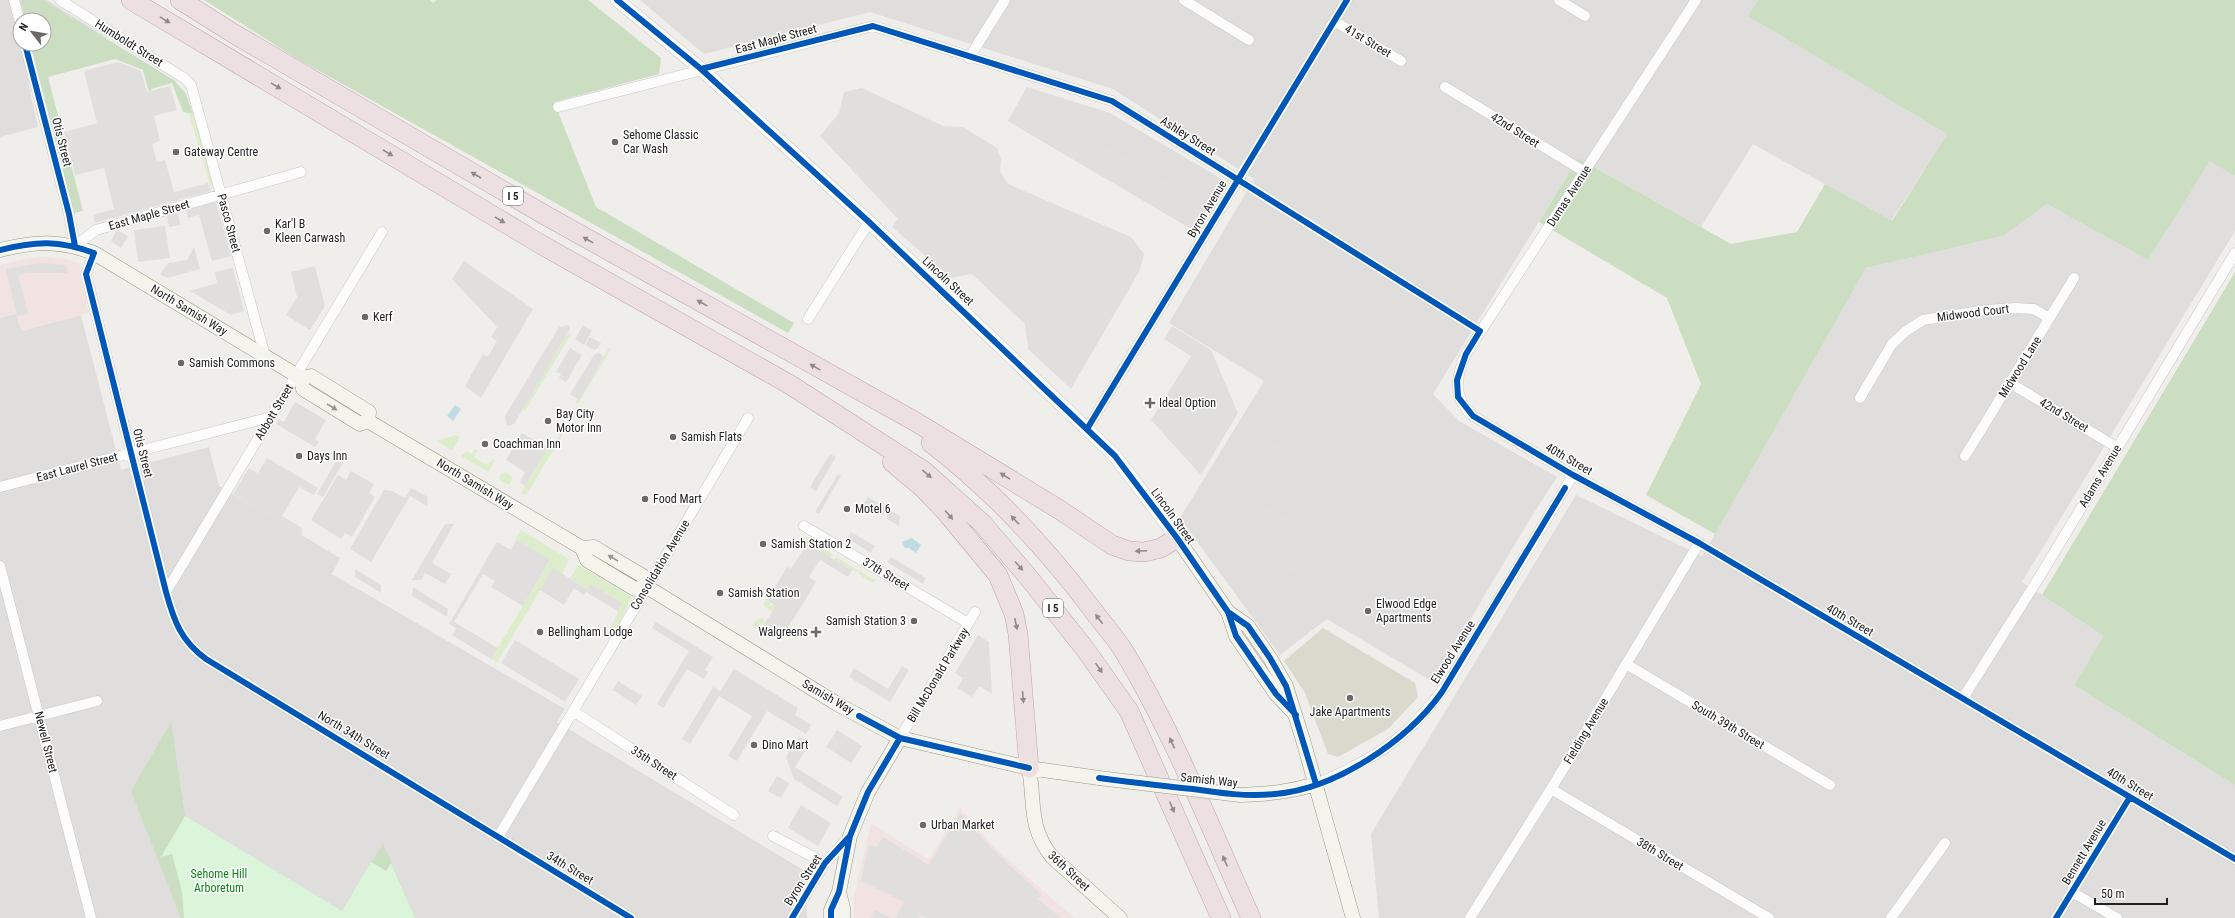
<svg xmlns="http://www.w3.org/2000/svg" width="2235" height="918" viewBox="0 0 2235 918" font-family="'Roboto Condensed',sans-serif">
<rect width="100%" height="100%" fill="#f0eeeb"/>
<path fill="#dfdedc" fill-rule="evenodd" d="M0,0H47L106,37L112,56L28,82L38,127L0,137ZM20,20H44V44H20Z
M640,0H1758L1749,16L1947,134L1891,221L1753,144L1701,227L1578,158L1433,394L1459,421L1557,477L1527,524L1433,682L1327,619L1280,655L1180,518L1264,381L1169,323L1254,179L1113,89L870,12L704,54Z
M1027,87L1110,113L1225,181L1195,231L1008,121Z
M2210,160L2235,176V231L2022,582L2105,636L2074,685L2235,785V918H1379L1371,834L1576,495L1702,556L1866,268L2003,236L2047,204L2148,260Z
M16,313L22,331L81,315L121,470L209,447L219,486L340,558L332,574L565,709L557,722L805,871L807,918H415L391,863L342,911L185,816L184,918H0V318Z"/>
<path fill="#f1e3e1" d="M45,257L67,259L80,264L81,279L89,313L21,331L16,314L0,318V265L29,258Z
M960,808L995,848L1074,918H854V896L871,823L929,860Z"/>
<path fill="#d9d9cd" d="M1323,628L1415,683L1418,697L1388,729L1338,757L1328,754L1305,693L1284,661Z"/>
<path fill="#ddeccb" d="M189,114H193L206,154L213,187H211L209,181Z
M568,333L571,334L525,411L522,409Z
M609,348L611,349L578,404L575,402L577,399H579Z
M562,431L564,433L526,495L521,493L548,448L551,449Z
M456,435L460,437L452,451L437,441Z
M475,449L478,450L474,457L487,465L493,459L495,460L488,472L461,456L467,451L472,454Z
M506,472L513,478L509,485L499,479L500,475Z
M521,530L569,559L562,574L553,569L497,662L491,659L550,561L517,540L511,548Z
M803,537L832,554L827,564L807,543L803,548L799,547Z
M836,557L875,580L873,583L861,576L858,571L852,570L834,560Z
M579,565L632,597L613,635L610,633V629L622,603L591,584L588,589L570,578Z
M766,600L771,603L769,607L773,604L777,607L772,612L763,605Z
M761,618L765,621L762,629L770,636L753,625L757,619Z"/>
<path fill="#cbdec1" d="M21,0H43L174,80L186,94L193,114L183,112L172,83L151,89L154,100L150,97L143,70L115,59L48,77L83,211L74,213L31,44H44V20H26Z
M204,0H430L433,3L437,0H588L661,58L659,74L554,102L596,207L794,323L788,333L296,58Z
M1758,0H2235V176L2210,161L2148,260L2047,204L2003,236L1866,268L1715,534L1646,495L1701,384L1667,298L1539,222L1578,158L1731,244L1797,232L1825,184L1892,221L1947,134L1748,16Z
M2235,272V785L2074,685L2104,636L2042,595Z
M171,722L185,816L342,911L383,843L415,918H181L131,791Z"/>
<path fill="#daf5da" d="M185,816L342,911L371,862L386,871L391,863L415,918H184L182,892L172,854L161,857Z"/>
<path fill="#e0dfde" d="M118,62L141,71L147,92L170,86L177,110L154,116L160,141L152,144L157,162L165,160L174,192L208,183L211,191L95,223L93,215L114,209L104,168L75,175L64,132L97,123L84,71Z
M1027,87L1044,93L1037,117L1070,136L1076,128L1210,207L1195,231L1008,121Z
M862,88L943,126L963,127L997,148L1001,159L1000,171L1008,184L1131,237L1144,254L1140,270L1071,389L1028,349L1025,324L972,274L951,278L892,227L898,219L820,136L839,113L844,92Z
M216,202L231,256L212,261L199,215L188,218L186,210Z
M178,213L180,225L169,227L167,215Z
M165,226L170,258L138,262L134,230Z
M117,230L128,236L121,248L111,241Z
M194,247L200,269L167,278L160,274L168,263L187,260Z
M464,261L533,309L481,398L465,386L483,354L488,357L497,341L491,337L497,327L452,279Z
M40,263L66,265L68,273H27L18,275L28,314L17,316L6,269Z
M315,266L325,306L310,330L286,315L297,297L291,272Z
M233,268L244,311L231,315L190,291L217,283L215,272Z
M569,325L570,329L514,424L507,426L505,416L559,327Z
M583,325L592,331L584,345L575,339Z
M1172,326L1211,350L1238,413L1201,475L1151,420L1191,356L1164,339Z
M590,337L601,343L597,349L594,350L585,345Z
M570,348L582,355L566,382L559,378L561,374L556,372Z
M598,353L604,356L579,400L570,394L594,355Z
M295,402L326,420L315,439L319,442L315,447L276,424L279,419L284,422Z
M522,433L548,448L525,486L520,482L525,472L506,460Z
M1271,440L1284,448L1253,499L1316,535L1293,573L1255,550L1230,517L1237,512L1229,501L1239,493Z
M830,454L836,457L816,491L810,487Z
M267,458L318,488L314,495L299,487L282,516L302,528V536L233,494L249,468L258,473Z
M338,458L344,461L323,497L317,494Z
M351,471L374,484L369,493L375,497L352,537L345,533L341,539L311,520L338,475L346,480Z
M838,474L841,476L819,514L815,512Z
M411,488L428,497L427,506L410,496L371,562L350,549L384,490L392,491L405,498Z
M868,497L900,516L899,526L887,519V509L883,516L863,504Z
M445,524H454L432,563L451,574L445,584L425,573L421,580H412Z
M851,532L875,546L871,553L847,538Z
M517,540L550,560L523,606L491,587L495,581L483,574L454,622L498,648L491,659L452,635L456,628L449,624L497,542L511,550Z
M807,543L852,570L848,577L820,560L809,577L816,582L786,631L777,626L771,635L761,629L776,606L767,600L787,567L791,569Z
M891,557L926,578L923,584L887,562Z
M553,568L587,589L591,584L622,603L618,611L586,592L584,595L574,588L564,605L540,590Z
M355,569L381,585V593L355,577Z
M413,587L448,609L447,617L412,596Z
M656,622L713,657L705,670L708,672L704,679L687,669L663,708L657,704L689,651L652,628Z
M978,635L989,642L992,694L979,686L972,697L957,688L963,678L955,673Z
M515,640L579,679L565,702L501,663Z
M902,666L909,670L890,702L849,677L854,668L888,689Z
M734,669L798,708L795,715L811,725L806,734L767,711L737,761L728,756L752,716L719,696L690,744L682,739L713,687L720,691Z
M618,681L642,696L636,705L613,690Z
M837,730L862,746L851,763L826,747Z
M799,736L810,743L795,767L843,797L837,806L794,779L786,757Z
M777,776L789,783L781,798L768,791Z
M801,805L831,823L818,846L788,828Z
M960,813L993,850L1042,895L1038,899L1061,918H926L921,915L919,918H895L904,902L861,881L869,845L877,847L883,837L929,865Z
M875,910L891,918H871Z"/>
<path fill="#bfdbe3" d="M455,405L461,409L453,421L447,416Z
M912,538L921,545L916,553L909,548H905L902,542Z"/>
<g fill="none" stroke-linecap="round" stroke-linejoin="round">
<defs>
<path id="minor" d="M14,0L20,22
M60,0L184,78L191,85L265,356
M1184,0L1249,40
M1559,0L1585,16
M1696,0L1466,354C1456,376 1452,398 1473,416L1573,475L1699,543L2235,859
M1334,21L1401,61
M25,44L69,214L75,246L96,230L301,172
M969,58L1005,0
M1445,87L1585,172
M558,107L873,26L1112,101L1480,331
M94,253L86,274L166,592C174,621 181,641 206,659L631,918
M808,319L869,222
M2010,383L2118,448
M1860,398L1892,344L1906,331L1923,320L1987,310L2015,308L2034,309L2049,318
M1087,429L1347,0
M1965,456L2074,278
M0,487L271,417
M804,526L968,623
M0,566L91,918
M166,592L382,232
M1626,664L1830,785
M1963,698L2040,576L2235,253
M573,711L734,815
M0,726L97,701
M900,738L975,612
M1316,784C1380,757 1409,737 1450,680L1573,475
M1551,789L1769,918
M773,836L825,863
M498,837L748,418
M2072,892L2117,918
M792,918L825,863L850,836
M1470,918L1551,789L1699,543
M1891,918L1945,843
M2056,918L2130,797"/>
<path id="tertiary" d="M617,0L701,69L869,222L1087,429L1115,456L1177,538"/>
<path id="secondary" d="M0,250C36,241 59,240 94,253L301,378L311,376L369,412L368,421
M301,378L303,389L360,424L368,421
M368,421L582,548L587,560L605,571L635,589L647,587
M1177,538L1228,612L1236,636L1276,694L1293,712
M582,548L594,547L602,552L643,576L647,587
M647,587L839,705L900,738L1029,768L1099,778
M1228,612L1248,626L1270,658L1286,686L1303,740L1353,918
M1029,768C1035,802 1028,827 1052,857L1120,918
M1240,795C1267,794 1290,792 1316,784
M839,892L843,908V918
M831,918V910L839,892L850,836L868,792L900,738"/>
<path id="motorway" d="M131,0L542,245L789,384L924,471L983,524L1029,578L1085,649L1129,711L1221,918
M180,0L236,35L543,214L916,422L1060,510L1112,545L1129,551L1144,552L1161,548L1177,538
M931,443C992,490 1046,548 1092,609C1103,624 1116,638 1125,653C1175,737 1211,829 1251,918
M892,462L923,488L945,511L998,575L1014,614L1018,634L1029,768"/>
</defs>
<use href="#minor" stroke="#c9c8c7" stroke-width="11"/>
<use href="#tertiary" stroke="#c9c8c7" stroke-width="14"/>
<use href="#secondary" stroke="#999a82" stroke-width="15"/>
<use href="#motorway" stroke="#c5a2ac" stroke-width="20"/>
<use href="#minor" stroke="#fdfcfc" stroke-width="10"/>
<use href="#tertiary" stroke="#fdfcfc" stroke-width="13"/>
<use href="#secondary" stroke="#f4f4ed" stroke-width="14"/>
<use href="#motorway" stroke="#ece0e2" stroke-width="19"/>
<defs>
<path id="secondary-bridge" d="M1099,778L1240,795"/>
</defs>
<use href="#secondary-bridge" stroke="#999a82" stroke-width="15" stroke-linecap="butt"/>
<use href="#secondary-bridge" stroke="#f4f4ed" stroke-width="14"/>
<defs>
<path id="cycleway" d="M617,0L701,69L869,222L1115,456L1177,538L1228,612L1236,636L1276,694L1296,715
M25,44L69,214L75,246
M701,69L873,26L1112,101L1480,331L1466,354L1457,380L1458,397L1473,416L1573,475L1699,543L2235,859
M0,250C36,241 59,240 94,253L86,274L166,592C174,621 181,641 206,659L631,918
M1087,429L1347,0
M1228,612L1248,626L1270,658L1286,686L1316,784
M859,716L900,738L1029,768
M1099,778C1130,782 1161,786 1193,789C1220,793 1247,797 1275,794C1336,789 1407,741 1442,692L1565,488
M792,918L825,863L848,838
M831,918V910L839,892L850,836L868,792L900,738
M2056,918L2130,797"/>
</defs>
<use href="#cycleway" stroke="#fff" stroke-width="8"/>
<use href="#cycleway" stroke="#0057b8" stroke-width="6"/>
</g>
<defs><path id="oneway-solid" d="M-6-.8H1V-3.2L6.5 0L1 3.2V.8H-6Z"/></defs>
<g fill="#918a8c">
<use href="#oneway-solid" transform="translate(165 20) rotate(31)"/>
<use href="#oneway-solid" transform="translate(276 86) rotate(31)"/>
<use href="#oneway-solid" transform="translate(388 153) rotate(31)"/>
<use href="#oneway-solid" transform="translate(476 175) rotate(-150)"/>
<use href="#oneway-solid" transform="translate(500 220) rotate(31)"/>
<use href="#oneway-solid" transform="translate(588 240) rotate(-151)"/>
<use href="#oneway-solid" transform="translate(702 303) rotate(-151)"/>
<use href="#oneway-solid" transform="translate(815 367) rotate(-151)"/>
<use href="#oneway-solid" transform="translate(927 474) rotate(40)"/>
<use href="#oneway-solid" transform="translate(1005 476) rotate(-148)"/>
<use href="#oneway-solid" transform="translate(949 515) rotate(49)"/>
<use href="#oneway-solid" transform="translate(1015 520) rotate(-134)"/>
<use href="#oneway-solid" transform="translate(1141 551) rotate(177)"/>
<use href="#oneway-solid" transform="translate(1019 566) rotate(49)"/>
<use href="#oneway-solid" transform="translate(1099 619) rotate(-127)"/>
<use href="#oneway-solid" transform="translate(1016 624) rotate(78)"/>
<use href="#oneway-solid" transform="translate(1099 668) rotate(55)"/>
<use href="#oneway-solid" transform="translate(1023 697) rotate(85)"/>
<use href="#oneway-solid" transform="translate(1172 743) rotate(-115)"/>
<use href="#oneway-solid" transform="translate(1172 807) rotate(66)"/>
<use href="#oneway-solid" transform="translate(1225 861) rotate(-114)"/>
</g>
<g fill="#969692">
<use href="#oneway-solid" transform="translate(332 407) rotate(32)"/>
<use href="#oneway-solid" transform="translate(613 558) rotate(-149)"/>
</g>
<g fill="#6a6968" stroke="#fff" stroke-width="1.5">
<circle cx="615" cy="142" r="4"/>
<circle cx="176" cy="152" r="4"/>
<circle cx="267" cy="231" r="4"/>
<circle cx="365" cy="317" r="4"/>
<circle cx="181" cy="363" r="4"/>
<path d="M1148 397h4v4h4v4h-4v4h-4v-4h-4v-4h4z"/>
<circle cx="548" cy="421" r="4"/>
<circle cx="673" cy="437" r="4"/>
<circle cx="485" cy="444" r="4"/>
<circle cx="299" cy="456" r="4"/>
<circle cx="645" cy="499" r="4"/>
<circle cx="847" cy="509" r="4"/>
<circle cx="763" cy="544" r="4"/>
<circle cx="720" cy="593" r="4"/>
<circle cx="1368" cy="611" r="4"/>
<circle cx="914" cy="621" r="4"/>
<circle cx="540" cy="632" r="4"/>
<path d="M814 626h4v4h4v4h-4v4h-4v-4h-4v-4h4z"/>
<circle cx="1350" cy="698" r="4"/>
<circle cx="754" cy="745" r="4"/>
<circle cx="923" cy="825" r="4"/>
</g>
<g text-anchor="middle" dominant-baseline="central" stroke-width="3" stroke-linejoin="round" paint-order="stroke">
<g fill="#fff" stroke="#646464" stroke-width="1">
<rect x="503" y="187" width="20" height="18" rx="3"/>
<rect x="1043" y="599" width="20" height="18" rx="3"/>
</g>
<g font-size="11" font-weight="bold" fill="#222">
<text x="513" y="196">I 5</text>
<text x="1053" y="608">I 5</text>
</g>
<g font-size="12" fill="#222" stroke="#fff">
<text transform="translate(776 39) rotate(-15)">East Maple Street</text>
<text transform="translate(1368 41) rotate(31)">41st Street</text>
<text transform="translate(129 43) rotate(32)">Humboldt Street</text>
<text transform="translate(1515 130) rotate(32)">42nd Street</text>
<text transform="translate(1188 136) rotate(32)">Ashley Street</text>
<text transform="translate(62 142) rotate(76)">Otis Street</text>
<text transform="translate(1569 196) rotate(-57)">Dumas Avenue</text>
<text transform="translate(1207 209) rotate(-59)">Byron Avenue</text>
<text transform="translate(149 215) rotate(-16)">East Maple Street</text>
<text transform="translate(229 223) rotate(75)">Pasco Street</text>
<text transform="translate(948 281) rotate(43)">Lincoln Street</text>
<text transform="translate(189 310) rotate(31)">North Samish Way</text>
<text transform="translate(1973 313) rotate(-7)">Midwood Court</text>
<text transform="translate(2020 367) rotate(-58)">Midwood Lane</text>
<text transform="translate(274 412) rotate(-59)">Abbott Street</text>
<text transform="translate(2064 415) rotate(31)">42nd Street</text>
<text transform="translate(143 453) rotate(76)">Otis Street</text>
<text transform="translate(1569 459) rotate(30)">40th Street</text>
<text transform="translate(77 467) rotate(-15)">East Laurel Street</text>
<text transform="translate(2100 476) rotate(-59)">Adams Avenue</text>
<text transform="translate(475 484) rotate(31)">North Samish Way</text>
<text transform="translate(1173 516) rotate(54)">Lincoln Street</text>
<text transform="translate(660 565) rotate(-59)">Consolidation Avenue</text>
<text transform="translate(886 574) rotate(31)">37th Street</text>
<text transform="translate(1850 620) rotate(30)">40th Street</text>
<text transform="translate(1453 652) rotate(-58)">Elwood Avenue</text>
<text transform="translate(938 675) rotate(-59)">Bill McDonald Parkway</text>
<text transform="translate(828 697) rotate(30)">Samish Way</text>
<text transform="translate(1728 725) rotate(31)">South 39th Street</text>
<text transform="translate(1586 731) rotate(-59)">Fielding Avenue</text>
<text transform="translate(354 735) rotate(31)">North 34th Street</text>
<text transform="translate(46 742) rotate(76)">Newell Street</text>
<text transform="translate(654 763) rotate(33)">35th Street</text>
<text transform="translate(1209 780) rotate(6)">Samish Way</text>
<text transform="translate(2130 784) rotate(31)">40th Street</text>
<text transform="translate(2084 852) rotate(-59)">Bennett Avenue</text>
<text transform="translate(1660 854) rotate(31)">38th Street</text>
<text transform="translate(570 868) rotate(31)">34th Street</text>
<text transform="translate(1069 871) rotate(43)">36th Street</text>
<text transform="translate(803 880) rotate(-57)">Byron Street</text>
</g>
<g font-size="12" fill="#222" stroke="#fff" text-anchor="start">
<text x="623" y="135">Sehome Classic<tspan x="623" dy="14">Car Wash</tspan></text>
<text x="184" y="152">Gateway Centre</text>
<text x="275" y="224">Kar'l B<tspan x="275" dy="14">Kleen Carwash</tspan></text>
<text x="373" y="317">Kerf</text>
<text x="189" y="363">Samish Commons</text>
<text x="1159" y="403">Ideal Option</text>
<text x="556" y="414">Bay City<tspan x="556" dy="14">Motor Inn</tspan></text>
<text x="681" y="437">Samish Flats</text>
<text x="493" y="444">Coachman Inn</text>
<text x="307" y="456">Days Inn</text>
<text x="653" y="499">Food Mart</text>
<text x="855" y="509">Motel 6</text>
<text x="771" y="544">Samish Station 2</text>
<text x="728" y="593">Samish Station</text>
<text x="1376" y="604">Elwood Edge<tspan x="1376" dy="14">Apartments</tspan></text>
<text x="906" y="621" text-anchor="end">Samish Station 3</text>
<text x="548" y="632">Bellingham Lodge</text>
<text x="808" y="632" text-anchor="end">Walgreens</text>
<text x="1350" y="712" text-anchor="middle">Jake Apartments</text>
<text x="762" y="745">Dino Mart</text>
<text x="931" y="825">Urban Market</text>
</g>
<g font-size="12" fill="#0c8416" stroke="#fff">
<text x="219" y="874">Sehome Hill<tspan x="219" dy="14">Arboretum</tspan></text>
</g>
</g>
<g transform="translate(32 32) rotate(301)"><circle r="19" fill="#ffffff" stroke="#a7a7a7"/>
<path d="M0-3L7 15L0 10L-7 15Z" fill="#6a6968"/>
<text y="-6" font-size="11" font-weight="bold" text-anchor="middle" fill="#222222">N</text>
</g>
<path d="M2095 898v6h72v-6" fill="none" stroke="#222222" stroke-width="2"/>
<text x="2101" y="898" font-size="12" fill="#222222" stroke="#ffffff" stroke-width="3" paint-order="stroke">50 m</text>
</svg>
